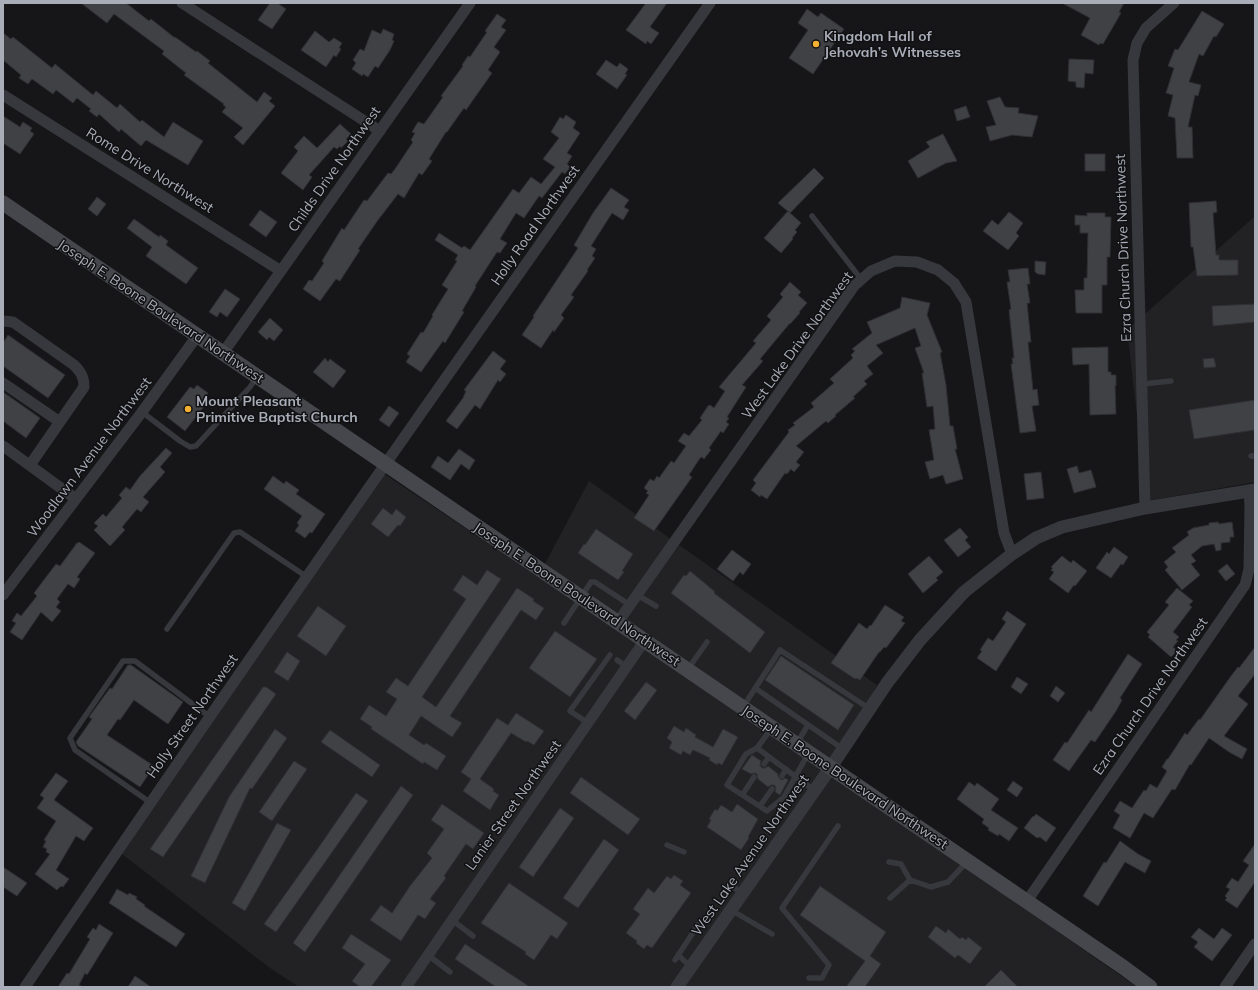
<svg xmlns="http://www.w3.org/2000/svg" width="1258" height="990" viewBox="0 0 1258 990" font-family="Mulish,sans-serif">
<rect width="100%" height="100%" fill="#161618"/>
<path fill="#222225" d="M1255,216V482L1147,501L1127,330Z
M377,469L538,577L589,481L877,685L831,774L1137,987H299L270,968L122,854L227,690Z"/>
<path fill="#404145" stroke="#303034" d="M81,3H126L149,21L151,19L175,38V37L196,52L197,51L210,61L208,63L257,102L264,92L272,98L269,101L275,106L243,145L234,137L243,128L222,112L226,107L223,105L224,104L184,75L186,73L162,54L164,51L114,14L107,23Z
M270,3H277L286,9L272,29L258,20Z
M646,3H667L650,27L659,33L651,44L647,41L646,44L626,30Z
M1062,3H1124L1119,12L1121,13L1103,44L1100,43L1099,45L1081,35L1090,18Z
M807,9L818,17L821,13L844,29L813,74L789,58L808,30L798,23Z
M1202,11L1224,24L1216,37L1214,36L1203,56L1199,54L1189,82L1201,85L1198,96L1195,95L1188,127H1192L1193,158H1177L1175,118L1168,116L1173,95L1166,93L1174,68L1168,66L1175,49L1178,50Z
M497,14L506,20L501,27L506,30L494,47L500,52L488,70L492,73L466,110L464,108L447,132H446L429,159L432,161L422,175L419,173L404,198L398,194L378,220L358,249L360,250L340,281L336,279L320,301L303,289L309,280L312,281L324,263L322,261L342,228L344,230L364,200L367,201L388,173L391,174L395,169L413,142L411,140L415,133L412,132L418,122L424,124L443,97L441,96L463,66L462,65L468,56L470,57L487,32L485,31Z
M383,29L394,34L392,40L394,41L390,50L378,68L375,66L368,77L363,74L362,76L352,69L356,63L353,60L360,49L364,51L372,30L381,34Z
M315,31L329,42L334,38L342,43L339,48L341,49L336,57L334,55L326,67L301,50Z
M3,33L11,39L13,37L52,68L55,64L93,95L96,91L117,108L120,104L140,122L142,120L164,137L173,122L203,141L188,165L146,140L141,146L121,129L119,132L99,114L97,117L89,111L91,109L77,98L73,103L56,90L53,94L32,79L28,84L19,78L21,75L3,60Z
M1069,59L1094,60L1093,74L1085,73L1084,88L1076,87V82L1068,81Z
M606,60L617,67L620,63L628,69L625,74L627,75L617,89L596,74Z
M1000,97L1005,107L1019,108L1018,113L1038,116L1032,137L1012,135L990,141L986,127L996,125L987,101Z
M966,106L970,117L957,121L954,110Z
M566,115L576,122L573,128L580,133L567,153L572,156L567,164L570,167L565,174L562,172L542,198L539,196L524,218L516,213L500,239L507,243L500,253L497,252L475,286L476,287L462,311L464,312L445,343L443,341L421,372L406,362L410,356L407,354L421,332L423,333L433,316L432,315L448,289L442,285L457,261L455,260L458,255L435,240L439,233L462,248L464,246L470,250L513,189L519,193L531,177L541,184L555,167L543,159L559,138L551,132L560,117L563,119Z
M3,116L20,127L23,122L32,128L30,131L34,134L20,154L3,143Z
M340,124L351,134L346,139L348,141L341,148L340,146L337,149L334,147L309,175L312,177L303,190L281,173L298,151L294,147L304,136L317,148Z
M943,134L957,161L946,163L918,178L908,161L930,147L926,142Z
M1085,154H1105V171H1085Z
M814,168L824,178L790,213L778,203Z
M611,188L629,200L624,207L629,210L623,220L612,213L591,246L596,249L592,256L595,258L587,270L588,271L571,295L574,297L561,315L564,318L554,332L553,330L541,348L522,335L534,317L533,316L578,248L574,245L593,213Z
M97,197L106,204L97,216L88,209Z
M1216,201L1217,212L1213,213L1216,255H1219V260H1238V275L1197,276L1193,247H1191L1189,203Z
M260,210L277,222L266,237L249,225Z
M788,211L801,223L795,230L797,232L792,238L793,239L781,253L764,238Z
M1009,212L1023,223L1016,233L1019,236L1008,250L983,231L992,220L998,225Z
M1087,213H1105V217H1111L1110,257H1107V285H1102V313H1076L1075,290H1084V278H1087L1088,233H1080V225H1075V215L1087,216Z
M134,219L159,237L160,235L168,241L166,245L198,268L186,284L146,256L152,247L127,228Z
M1035,261L1046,262L1045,275L1038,274L1035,272Z
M1028,268L1030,284H1027L1030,303H1027L1031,342H1028L1033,390L1037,389L1039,405L1032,406L1036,431L1020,433L1011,364H1013L1012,358H1014L1009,310L1011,309L1007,282H1010L1008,270Z
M790,282L801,292L798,295L807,303L799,312L800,313L790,324V323L760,359L763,361L742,385L746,387L727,417L729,418L726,422L729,424L723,433L721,431L709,448L711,450L704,459L702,457L700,458L689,475L692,477L654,531L634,518L649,495L646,493L648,491L644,488L650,479L654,481L657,476L659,478L671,461L674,463L686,446L678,441L684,433L689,436L702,420L700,418L708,406L710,405L714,408L725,391L719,387L756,343L753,341L771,320L767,316L783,297L780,294Z
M225,289L240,299L227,317L220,312L217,317L209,312Z
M902,297L930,303L927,315L942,352L940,353L946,385L950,426H953L957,449H955L963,479L946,484L943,475L930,479L925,462L934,460L929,430L935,429L933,406L927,407L922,373H924L915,348L921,346L915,328L876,345L883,353L867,366L873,374L864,381L867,384L853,397L855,398L835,415L836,416L828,423L826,421L796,446L804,452L796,462L800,465L794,472L791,469L787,474L785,473L767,499L761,495L760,497L751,490L756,483L753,480L789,432L788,430L795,425L793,423L814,407L811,403L834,383L830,379L853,358L851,355L855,351L852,349L872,333L867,322L900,308Z
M1255,304V322L1213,326L1212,306Z
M270,318L283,330L274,341L269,337L267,340L258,332Z
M8,335L65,375L48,398L3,366V343Z
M1108,347V372H1111V375H1116V386H1115L1116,414L1090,415L1089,364L1073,365L1072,348Z
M493,351L506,361L500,369L506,374L500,382L498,380L480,409L475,405L457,429L446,421L463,398L466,391L464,390Z
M325,358L328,362L330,359L346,371L333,388L313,372Z
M1214,358L1216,367L1204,368L1203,359Z
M197,385L208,393L205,397L209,400L185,431L167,417L190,387L194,389Z
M3,392L40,418L26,438L3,421Z
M1255,400V430L1194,439L1189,410Z
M389,406L399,413L389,427L379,420Z
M166,448L172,453L160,467L165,472L143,497L149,502L141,512L137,509L122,527L125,530L110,546L94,530L98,526L94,523L103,514L106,517L122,498L119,495L126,487L130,490L140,476Z
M459,449L475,460L469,470L461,464L450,480L431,467L438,456L448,463Z
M1077,466L1079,473L1091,470L1096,487L1074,493L1067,469Z
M1041,472L1044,498L1027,500L1024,474Z
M273,476L284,484L286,481L299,490L296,494L325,514L312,533L310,532L305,538L295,531L299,525L297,523L302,516L264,489Z
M383,508L392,515L396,509L406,517L400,526L398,525L388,537L371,524Z
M1218,522L1219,524L1232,522L1234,537H1230V542L1221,543V550L1216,551L1214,544L1202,546L1191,555L1196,561L1191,564L1200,575L1182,590L1165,570L1168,567L1164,562L1176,552L1172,548L1189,535L1187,532L1193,528L1209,525V523Z
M960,528L968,537L965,540L971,547L958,557L944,540Z
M596,529L633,554L622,571L624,572L618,580L578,553L584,544L585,545Z
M79,542L95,553L77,577L80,579L74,588L68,584L57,599L60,602L56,607L61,611L52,622L41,612L22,640L10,632L16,623L12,621L17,613L21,616L37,596L34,593L56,564L60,566L77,543H78Z
M1114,547L1128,557L1123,565L1121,564L1111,578L1096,568L1107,552L1109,554Z
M732,550L751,564L743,575L740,572L733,581L717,569Z
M929,556L943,572L936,578L938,580L923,593L908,574Z
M1062,556L1071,563L1073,560L1087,571L1075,586L1074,585L1068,593L1049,579L1054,572L1051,570L1053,568L1051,567Z
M1227,564L1235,574L1226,581L1218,571Z
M487,570L501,579L422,697L436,707L517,588L534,599L533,601L544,608L536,620L521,610L450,716L462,723L452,737L421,716L409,735L424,745L426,743L446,756L437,770L424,762L423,764L371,729L372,727L360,719L369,705L386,716L397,699L386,692L396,678L408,686L466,599L453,590L463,575L477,585Z
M690,571L707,585L715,592L714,593L765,632L750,653L671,593L684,575L686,576Z
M1177,588L1193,601L1189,605L1192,607L1173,632L1179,637L1176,640L1178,641L1173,647L1177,651L1171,657L1148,637L1150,635L1147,632L1169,605L1165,602Z
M885,605L904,617L901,621L905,623L886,648L884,647L880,652H879L860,680L856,678L855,679L831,663L859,623L867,629L870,625L871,626Z
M318,606L346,626L326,656L297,636Z
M1007,611L1026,624L996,671L977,658L982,651L980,650L988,638L993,641L1006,622L1002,619Z
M555,631L597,659L570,697L529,668Z
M1255,647V674L1238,696L1248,704L1224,736L1247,749L1242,759L1229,752L1209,738L1191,765L1190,764L1175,790L1172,789L1153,818L1144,813L1130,838L1113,828L1120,815L1114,811L1120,801L1132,808L1144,790L1146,791L1150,784L1157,788L1167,771L1162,767L1167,759H1168L1185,733L1187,735L1199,719L1200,720L1231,676L1238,667L1239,668Z
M287,652L300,661L288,681L274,672Z
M1128,654L1142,664L1120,698L1122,700L1116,711L1095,742L1091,740L1069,771L1053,760L1065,742L1067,743L1089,710L1091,712Z
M781,656L854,705L838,730L765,680Z
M128,665H131L183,702L168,724L134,700L120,720L118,719L107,735L154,766L140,787L78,746L76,742L92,719L89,717L110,688L112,689Z
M1017,677L1028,684L1021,694L1011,687Z
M646,682L657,690L635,720L624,711Z
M1056,686L1065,693L1058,702L1050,696Z
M263,687H266L276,694L163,857L150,849Z
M516,713L544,731L534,745L527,741L526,742L511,733L480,779L494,789L493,791L499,795L490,810L463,791L471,779L461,772L497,718L508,725Z
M674,726L684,732L686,728L696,735L695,737L713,747L723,729L738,737L722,765L718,763L717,765L709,760L710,758L693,750L690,755L683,751L681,755L669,748L672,742L667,738Z
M275,729L287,738L252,789L250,788L205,883L191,876L229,797Z
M330,730L380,765L372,777L321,742Z
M752,755L761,761L760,765L762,768H765L768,766L778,774V776L780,779L782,780L785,778L788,780L780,795L775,792L776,788L774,785H771L768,787L758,779L757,774L754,773L751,774L742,769Z
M294,761L307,769L272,821L259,812Z
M56,773L68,781L54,800L93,828L84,841L76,836L56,870L69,879L63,887L61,886L57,890L35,874L50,854L46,852L47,849L43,847L46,841L44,840L56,821L37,808L44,798L40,795Z
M581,777L640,819L628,835L570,793Z
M1013,781L1023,788L1017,797L1007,790Z
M969,782L975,786L977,783L999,799L991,810L1018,828L1009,841L999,834L998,836L988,830L989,828L982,823L984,819L957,799Z
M401,786L413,795L305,952L293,943Z
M356,793L368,801L276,932L264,924L321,844Z
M442,804L484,833L473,849L466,844L444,876L446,878L430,899L436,903L425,919L418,915L401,941L370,920L381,905L392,913L410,886L432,858L427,853L444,829L431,820Z
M737,804L758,819L748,837L749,838L741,850L707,827L711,820L709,819L715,809L717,811L721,805L732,812Z
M560,808L574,818L533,877L519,867Z
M1036,814L1056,828L1046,842L1040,837L1037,838L1024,828L1033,816L1034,817Z
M277,823L291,830L245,911L232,903Z
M604,839L619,850L578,908L563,898Z
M1120,841L1138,854L1151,861L1145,873L1125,862L1098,906L1083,896L1104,862L1106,863Z
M1255,844V882L1237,908L1225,900L1227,898L1225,896L1230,889L1226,887L1232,878L1238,882L1249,865L1243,861Z
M3,867L27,883L17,896L3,887Z
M674,875L683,881L680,885L691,893L652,948L647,945L644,949L636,943L637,941L626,933L640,914L633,909L648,888L654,893L667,876L671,879Z
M509,883L568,923L557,939L551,935L534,960L525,954L526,952L481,923Z
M820,886L886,932L870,956L881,964L865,987H846L865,961L800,915Z
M117,889L128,895L129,893L137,897L136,899L145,905L144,906L185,934L176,947L109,903Z
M99,924L113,933L87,975L85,973L79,985L83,987H58L67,973L69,974L90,939L87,937L93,928L96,930Z
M936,926L946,933L948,929L960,939L962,937L966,940L968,937L982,948L970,964L958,955L955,958L928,937Z
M1199,928L1214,939L1222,928L1232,935L1212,961L1194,947L1198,942L1191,937Z
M351,934L391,960L371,987H360L352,981L365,964L342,948Z
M465,944L530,987H496L455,959Z
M1001,970L1018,987H984Z
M135,976L151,987H128Z"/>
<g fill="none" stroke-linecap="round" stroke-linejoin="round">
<path stroke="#37383d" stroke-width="5.5" d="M812,216L861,279
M1142,384L1171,381
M142,412L180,441L190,447L196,446L250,387L257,377
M1251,456H1255
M637,595L656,606
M564,623L591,582H595L630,605
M167,629L234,533L240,532L307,577
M617,660L627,667
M688,669L707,642
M755,688L843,749
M743,707L780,650L870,709
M588,723L570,711L610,655
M771,729L757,748L815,791
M797,743L808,725
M757,748L746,754L727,785L767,811L784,797L808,754
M764,764L769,757
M782,776L786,769
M743,794L754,777
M151,803L75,750L70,738L123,661H135L210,717
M760,806L772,789
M667,845L684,852
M889,862L901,864L910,880L931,887L948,882L967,862
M729,884L742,893
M890,898L910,880
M731,910L772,934
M452,920L473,936
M428,955L450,972
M678,955L691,967
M675,960L698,925
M809,978H822L829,965L782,908L838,826"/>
<path stroke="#37383d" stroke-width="11" d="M182,3L380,131
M3,95L281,271
M3,321L13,322L74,365C81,372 84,377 84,387L30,465
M223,353L470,3
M3,383L60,422
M3,446L76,499
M1145,508L1133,60L1137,43L1146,28L1174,3
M3,595L142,412L197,336
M618,622L854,286L871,271L895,261L917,262L938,270L954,283L966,302L1004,533L1012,554
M1027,901L1245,585L1249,569L1250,506L1249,491
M25,987C249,656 479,330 710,3
M406,987L645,640
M1225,987L1255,944"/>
<path stroke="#37383d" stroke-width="13" d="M677,987L831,767L887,683L920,640L964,592L1012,554L1036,538L1062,527L1145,508L1255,490"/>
<path stroke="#45474d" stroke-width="15" d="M3,203L1123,967L1150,987"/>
</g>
<g fill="#f2b134" stroke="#111113" stroke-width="1.5">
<circle cx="816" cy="44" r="4"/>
<circle cx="188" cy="409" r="4"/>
</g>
<g text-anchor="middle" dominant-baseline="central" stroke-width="3" stroke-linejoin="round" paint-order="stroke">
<g font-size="14" font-weight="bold" fill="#a8adb8" stroke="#111113" text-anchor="start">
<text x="824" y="36">Kingdom Hall of<tspan x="824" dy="16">Jehovah’s Witnesses</tspan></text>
<text x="196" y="401">Mount Pleasant<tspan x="196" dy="16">Primitive Baptist Church</tspan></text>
</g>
<g font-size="14" fill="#a8adb8" stroke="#111113">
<text transform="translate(334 169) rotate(-55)">Childs Drive Northwest</text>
<text transform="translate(150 170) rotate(32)">Rome Drive Northwest</text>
<text transform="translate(535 225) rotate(-55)">Holly Road Northwest</text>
<text transform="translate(1123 248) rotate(-92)">Ezra Church Drive Northwest</text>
<text transform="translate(161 311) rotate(34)">Joseph E. Boone Boulevard Northwest</text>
<text transform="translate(797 345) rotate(-54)">West Lake Drive Northwest</text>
<text transform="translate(89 457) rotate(-53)">Woodlawn Avenue Northwest</text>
<text transform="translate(577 594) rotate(34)">Joseph E. Boone Boulevard Northwest</text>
<text transform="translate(1150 696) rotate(-55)">Ezra Church Drive Northwest</text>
<text transform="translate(192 716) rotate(-55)">Holly Street Northwest</text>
<text transform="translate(845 777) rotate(34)">Joseph E. Boone Boulevard Northwest</text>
<text transform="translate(513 805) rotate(-55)">Lanier Street Northwest</text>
<text transform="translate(750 855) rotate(-55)">West Lake Avenue Northwest</text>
</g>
</g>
<rect width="1258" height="990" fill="none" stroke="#a8adb8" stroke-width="8"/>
</svg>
